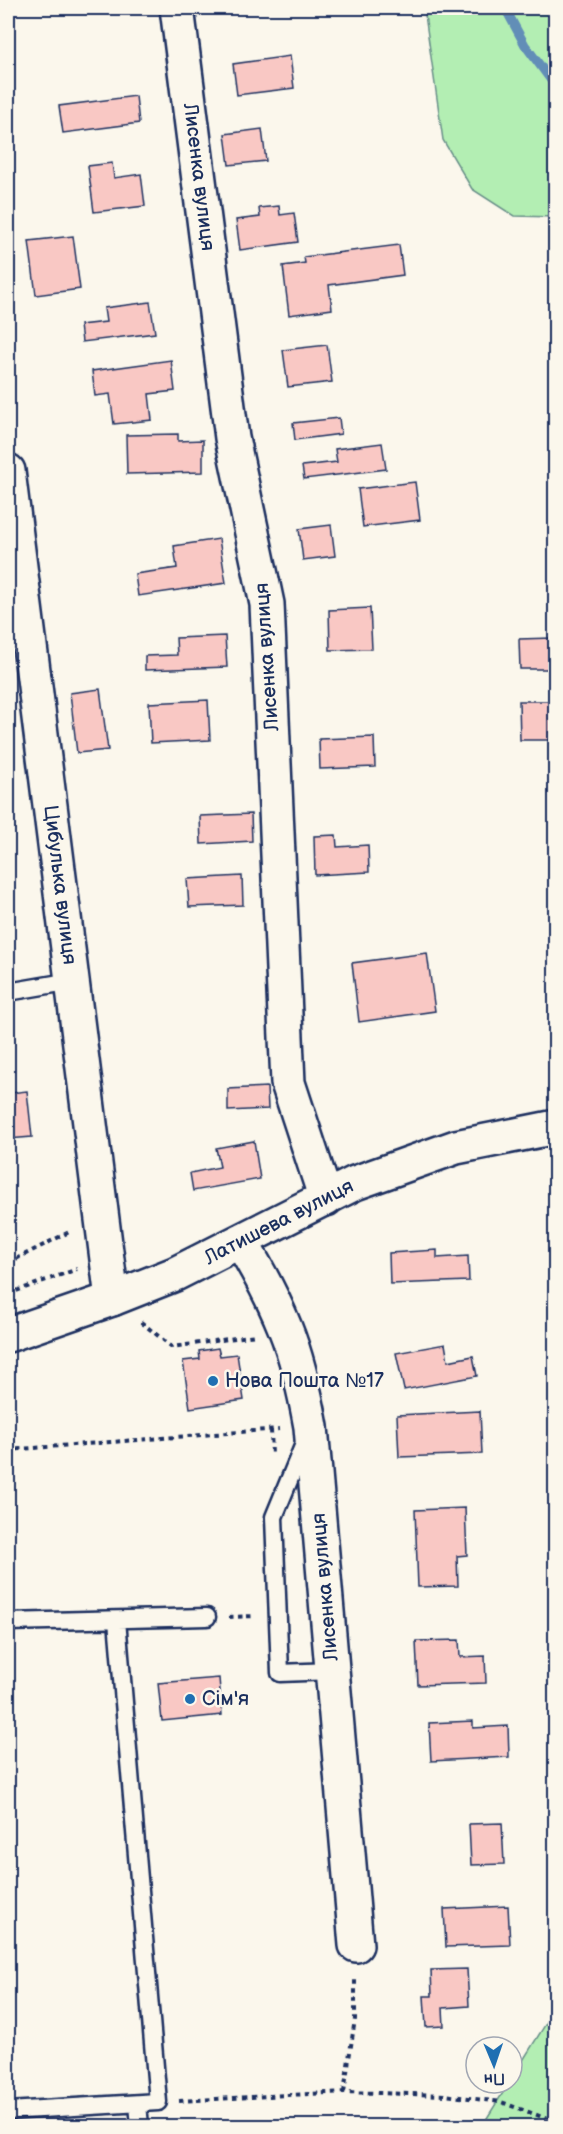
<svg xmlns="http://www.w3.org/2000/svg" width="563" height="2134" viewBox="0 0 563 2134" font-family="'Balsamiq Sans',sans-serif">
<rect width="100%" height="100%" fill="#fbf7ec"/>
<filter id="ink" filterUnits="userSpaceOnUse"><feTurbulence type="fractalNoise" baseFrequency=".0167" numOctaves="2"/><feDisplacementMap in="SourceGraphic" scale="12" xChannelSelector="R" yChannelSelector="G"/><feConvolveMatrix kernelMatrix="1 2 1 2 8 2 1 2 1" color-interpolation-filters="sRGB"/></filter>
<g filter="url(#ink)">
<path fill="#b3eeb3" stroke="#678e88" stroke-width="1.5" d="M424,8H555V217L514,216L472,189L443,140Z
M555,2009V2126H482L509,2083H512V2078Z"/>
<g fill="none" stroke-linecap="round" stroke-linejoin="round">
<path stroke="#628eb7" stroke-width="9" d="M505,8L525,45L556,87"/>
</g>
<path fill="#f9c8c4" stroke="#1b2f5e" stroke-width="1.5" d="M290,56L294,88L237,95L233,64Z
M136,96L139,123L63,133L59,106Z
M262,129L266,161L229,165L225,134Z
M112,163L114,178L141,174L145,206L94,212L88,166Z
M279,206L280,215L294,213L298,242L240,250L236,220L260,217L259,208Z
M73,236L80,289L36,295L29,241Z
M399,245L403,275L329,285L332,309L289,315L283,266L305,263L304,257Z
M150,302L155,333L82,342L80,325L106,322L104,308Z
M327,345L332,382L288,387L283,350Z
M171,360L175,391L149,394L152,420L114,424L110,394L95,396L92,371Z
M339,418L341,434L295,440L293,423Z
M178,434V441L203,440V472L127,474L126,435Z
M382,443L386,469L304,479L302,466L337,462L335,449Z
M415,482L420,520L363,527L358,489Z
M331,525L335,556L303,560L299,529Z
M219,539L226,583L138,596L135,574L177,568L174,546Z
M370,608L372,649L330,650L329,610Z
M225,636L227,667L145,670V656L177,655L176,638Z
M552,638L553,669H520L519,639Z
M100,689L108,750L77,753L70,693Z
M208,700L210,740L151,743L149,703Z
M519,701H551V740H520Z
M374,737L375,767L320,769L319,739Z
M251,814L252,841L201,844L200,816Z
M336,835L337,847L368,845L369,872L315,875L314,836Z
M242,876L243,905L189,907L187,879Z
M427,953L435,1011L359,1022L352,963Z
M8,1072L10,1093L27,1091L32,1137L8,1139Z
M267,1087L268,1109L228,1111V1089Z
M254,1141L260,1179L193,1191L190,1173L220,1167L216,1148Z
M437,1250V1258L468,1256L469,1281L390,1284L389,1253Z
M445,1344L448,1361L473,1356L477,1376L404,1390L396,1353Z
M218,1348L220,1356L237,1354L244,1400L190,1408L183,1361L200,1359L199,1351Z
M480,1411L482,1454L399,1457L397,1415Z
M465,1508L467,1555L457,1556L458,1586L418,1587L415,1510Z
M459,1640L460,1657L485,1656L486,1683L418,1685L416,1641Z
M219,1678L222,1715L162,1721L158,1683Z
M473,1721V1728L508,1726L509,1757L431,1761L429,1723Z
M502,1823L504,1864L471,1865L469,1824Z
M508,1906L510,1945L446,1947L444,1909Z
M467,1969L469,2006L443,2008L444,2026L426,2027L424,1996H432L431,1970Z"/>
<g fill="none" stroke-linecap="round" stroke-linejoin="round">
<defs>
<path id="service" d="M8,992L72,981
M306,1439L274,1517L280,1673L332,1671
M8,1622L207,1617
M138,2104L140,2126
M8,2111L158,2102L117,1620"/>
<path id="minor" d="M177,8L232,438L267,604L288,1083L326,1199
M8,471L112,1299
M241,1242C258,1270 273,1298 285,1328C298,1360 305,1393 311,1427L356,1945"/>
<path id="tertiary" d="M8,1335L112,1299L175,1274L355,1183L456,1147L556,1127"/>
</defs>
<use href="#service" stroke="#1b2f5e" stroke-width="21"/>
<use href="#minor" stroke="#1b2f5e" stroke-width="38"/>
<use href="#tertiary" stroke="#1b2f5e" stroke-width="38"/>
<path stroke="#1b2f5e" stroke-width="4" stroke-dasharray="4.5 4.5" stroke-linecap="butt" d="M8,1263L71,1231
M8,1294L77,1269
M141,1322L172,1347L256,1335
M271,1430L272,1456
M8,1450L279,1429
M229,1617L255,1616
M344,2092L355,2019V1976
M179,2101L344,2092L444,2095L501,2102L556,2122"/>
<use href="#service" stroke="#fbf7ec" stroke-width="16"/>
<use href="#minor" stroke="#fbf7ec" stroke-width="33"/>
<use href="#tertiary" stroke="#fbf7ec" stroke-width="33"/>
</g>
</g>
<g fill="#1f6fb2" stroke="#fbf7ec" stroke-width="2">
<circle cx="213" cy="1381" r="6"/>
<circle cx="190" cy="1699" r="6"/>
</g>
<g text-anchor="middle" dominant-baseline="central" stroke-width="5" stroke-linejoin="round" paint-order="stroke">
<g font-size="20" fill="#1b2f5e" stroke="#fbf7ec">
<text transform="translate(199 177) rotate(83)">Лисенка вулиця</text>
<text transform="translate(267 657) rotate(-94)">Лисенка вулиця</text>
<text transform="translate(60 885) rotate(83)">Цибулька вулиця</text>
<text transform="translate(279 1222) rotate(-27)">Латишева вулиця</text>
<text transform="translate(325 1587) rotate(-95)">Лисенка вулиця</text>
</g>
<g font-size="20" fill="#1b2f5e" stroke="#fbf7ec" text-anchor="start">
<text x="225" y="1381">Нова Пошта №17</text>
<text x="202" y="1699">Сім'я</text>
</g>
</g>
<rect width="563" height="2134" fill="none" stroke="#fbf7ec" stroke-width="30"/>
<rect x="15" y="15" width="533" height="2104" fill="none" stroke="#1b2f5e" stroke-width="2" filter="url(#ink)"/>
<g transform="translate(494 2065) rotate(178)"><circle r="28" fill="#fbf7ec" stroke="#a1a7b3" stroke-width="1.5"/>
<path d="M0-4.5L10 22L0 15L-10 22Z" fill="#1f6fb2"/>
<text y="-9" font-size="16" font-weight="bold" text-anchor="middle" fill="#1b2f5e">Пн</text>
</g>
</svg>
